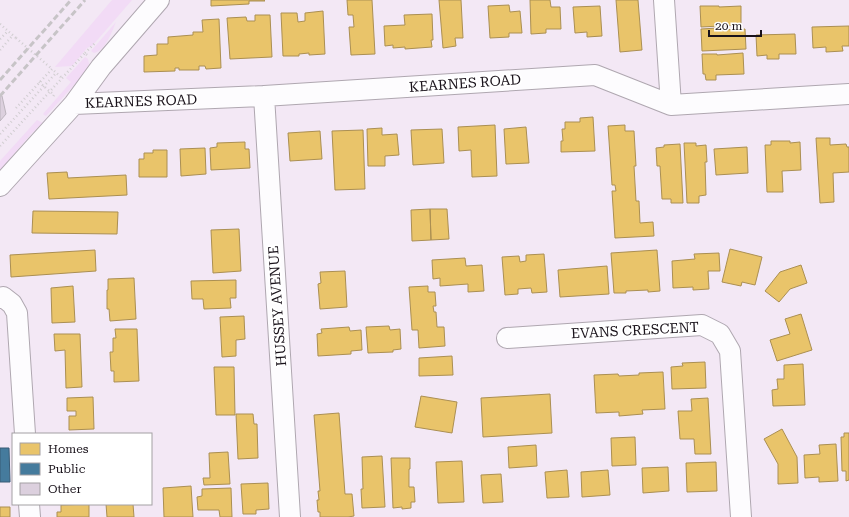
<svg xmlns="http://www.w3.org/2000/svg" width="849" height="517" viewBox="0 0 849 517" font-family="'Roboto Serif',serif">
<rect width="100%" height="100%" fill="#f3e8f5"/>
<path fill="#f2dbf6" d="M112,0H132L93,45L87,48L72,66L55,67Z
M116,22C112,32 105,51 94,53L91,51Z
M85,57L88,59L89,64L85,73L46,116L43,114L71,82L66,78Z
M37,120L43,123L32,133L0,170V161Z"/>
<path fill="#e9c46a" stroke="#ab8f52" d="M211,0H264L265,1H249V4L211,6Z
M347,0H372L375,54L351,55L349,27H354L353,15H348Z
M439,0H461L463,38H455L456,46L443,48Z
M530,0H550L551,7H560L561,29H546V33L531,34Z
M616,0H638L642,50L620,52Z
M509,5L510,12L520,11L522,33H509V37L490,38L488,6Z
M600,6L602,36L587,37V32L575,33L573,7Z
M700,6H719V7L741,6V25L701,27Z
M323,11L325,54L309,55V53L299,54V56H283L281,13H297L298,22L305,21V13Z
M432,14L433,40H431L432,47L405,49V47L393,48V45L385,46L384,26L405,25L404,15Z
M255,15H270L272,57L230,59L227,18L246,17L247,21H255Z
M219,19L221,68L206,69L205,66H199V70H179V68H175V71L144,72V56L157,55V44H168V37L193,35V32H203L202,20Z
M849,26V46H842L843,51L826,52V47L813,48L812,27Z
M718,28V30L745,29L746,49L702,51L701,29Z
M795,34L796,54H779V59H767V55L757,56L756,35Z
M743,53L744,74L716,75V80H706L705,74H703L702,54H717V55Z
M593,117L595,151L561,152V141H563L562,129H565V122H580V118Z
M495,125L497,176L472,177L471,150L459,151L458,127Z
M625,125V131H634L636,166H634L636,201H639L640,223L653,222L654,236L615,238L612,191H616L615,185H612L608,126Z
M526,127L529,163L506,164L504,129Z
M382,128V135L397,134L399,155L385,156V166H368L367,129Z
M442,129L444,163L413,165L411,130Z
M363,130L365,189L335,190L332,131Z
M320,131L322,159L290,161L288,133Z
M816,138H830V145L846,144L847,147H849V172L833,173L834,202L820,203Z
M771,141H790V143L800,142L801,170L782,171L783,192H767L765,145H771Z
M245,142V149H249L250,168L211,170L210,148L217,147V143Z
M684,143H696V146L706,145L707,162H705L706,195L699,196V203H687Z
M680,144L683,203H671V199H662L660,166H657L656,148L664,147V145Z
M747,147L748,173L716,175L714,149Z
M205,148L206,174L181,176L180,149Z
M153,150H167V177H139V159H144V153H153Z
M67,172L68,178L126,175L127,195L49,199L47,173Z
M430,209L431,240L412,241L411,210Z
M430,209H447L449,239L431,240Z
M33,211L118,212L117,234L32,233Z
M239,229L241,271L213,273L211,230Z
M730,249L762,257L755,285L742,282L741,286L722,282Z
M95,250L96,271L11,277L10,255Z
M657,250L660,291L648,292V290L626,291V293H614L611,253Z
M719,253L720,271H708L709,289L693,290V287L673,288L672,261L695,259L694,254Z
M544,254L547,292L532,293L531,288L518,289V294L505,295L502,257L519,256L520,262L526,261V255Z
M465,258L466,266L482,265L484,291L468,292V284L440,286V278L433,279L432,260Z
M801,265L807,283L790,289L779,302L765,291L780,272Z
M607,266L609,294L560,297L558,270Z
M345,271L347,307L320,309L318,284L321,283L320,272Z
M134,278L136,319L110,321L109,309H107V290H108V279Z
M236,280V298H230L231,308L204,309L203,299H192L191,281Z
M73,286L75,322L52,323L51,288Z
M428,286V292H435L436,306H433L434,312H436L437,327H444L445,346L419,348L418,330H412L409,287Z
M801,314L812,350L777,361L770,340L790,334L785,319Z
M244,316L245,339L236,340V356L222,357L220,317Z
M389,326L390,330L400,329L401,349L393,350V352L368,353L366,327Z
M349,327L350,331L361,330L362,350L351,351V354L318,356L317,334L322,333L321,329Z
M115,329H137L139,381L114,382V371H111L110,352H113V338H116Z
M54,334H80L82,387L66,388L65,350L55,351Z
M452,356L453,375L419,376V358Z
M705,362L706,388L672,389L671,367L683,366L682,363Z
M803,364L805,405L773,406L772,390L778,389L777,379H784V365Z
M214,367H234L235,415H216Z
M663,372L665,409L642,410L643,414L619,416V412L596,413L594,375L618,374L619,376L639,375V373Z
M550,394L552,433L483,437L481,398Z
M421,396L457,402L452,433L415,427Z
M93,397L94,429L69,430V416H76V411H67V398Z
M708,398L711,454H695L694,439H680L678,411H692L691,399Z
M339,413L345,494H352L354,516L348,517H320V512H318L317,500H319L318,491H320L314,415Z
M236,414H253L254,424H257L258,458L238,459Z
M782,429L797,457L798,483L778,484V464L764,439Z
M844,433H849V480L846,481V471H842L841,437H844Z
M635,437L636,465L612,466L611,438Z
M836,444L838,481L819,482V477L805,478L804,455L820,454L819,445Z
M536,445L537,466L509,468L508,447Z
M228,452L230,484L204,485L203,478H210L209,453Z
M382,456L385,507L362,508L361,489H363L362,457Z
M391,458H410V469H409V487H414L415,502H411V508L402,509V507L393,508Z
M462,461L464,502L438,503L436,462Z
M716,462L717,491L687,492L686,463Z
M668,467L669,491L643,493L642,468Z
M567,470L569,497L547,498L545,472Z
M608,470L610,495L582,497L581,472Z
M501,474L503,502L483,503L481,475Z
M268,483L269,509L256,510V514H243L241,484Z
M191,486L193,517H164L163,488Z
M231,488L232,517H220L219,510H198L197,497L202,496V489Z
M89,504V517H57V512H61V505Z
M106,504H133L134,517H107Z
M0,507H10V517H0Z"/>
<path fill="#457b9d" stroke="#385c76" d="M0,448H9L10,482H0Z"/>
<path fill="#dcd0de" stroke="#bcb4bd" d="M0,94L2,96L6,114L0,121Z"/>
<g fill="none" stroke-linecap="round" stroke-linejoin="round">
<defs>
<path id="minor" d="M664,0L671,105
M264,96L290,517
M74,104L264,96L595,75L671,105L849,94
M0,186L74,104L101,67L159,0
M0,298L3,297L12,304L17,313L25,434
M507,338L702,325L720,334L730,351L741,517
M29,504L30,517"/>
</defs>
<use href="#minor" stroke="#afa7b0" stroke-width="22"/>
<path stroke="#d0cdd0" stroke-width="2.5" stroke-dasharray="1 3" stroke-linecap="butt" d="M0,24L16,38
M0,39L8,31
M0,50L13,35
M85,53L95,43
M39,82L54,95L52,98
M16,108L52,69L62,78
M0,134L56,73
M0,146L85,53L87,55"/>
<use href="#minor" stroke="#fdfcfe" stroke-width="20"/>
<path stroke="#c7c4c7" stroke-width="3" stroke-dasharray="6 3" stroke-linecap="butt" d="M0,80L71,0
M0,96L85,0"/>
<path stroke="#d0cdd0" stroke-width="2.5" stroke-dasharray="1 3" stroke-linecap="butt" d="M16,38L52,69"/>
</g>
<g text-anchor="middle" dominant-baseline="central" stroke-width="4" stroke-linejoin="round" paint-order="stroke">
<g font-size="14" fill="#19121a" stroke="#fff">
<text transform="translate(465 83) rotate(-4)">KEARNES ROAD</text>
<text transform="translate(141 101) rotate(-2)">KEARNES ROAD</text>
<text transform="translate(277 306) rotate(-94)">HUSSEY AVENUE</text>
<text transform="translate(635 330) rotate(-3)">EVANS CRESCENT</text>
</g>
</g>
<rect x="12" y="433" width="140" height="72" fill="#ffffff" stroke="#a3a0a3"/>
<rect x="20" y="443" width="20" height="12" fill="#e9c46a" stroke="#a3a0a3"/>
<text x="48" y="453" font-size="12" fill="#19121a">Homes</text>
<rect x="20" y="463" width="20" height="12" fill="#457b9d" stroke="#a3a0a3"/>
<text x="48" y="473" font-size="12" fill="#19121a">Public</text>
<rect x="20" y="483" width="20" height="12" fill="#dcd0de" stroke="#a3a0a3"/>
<text x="48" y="493" font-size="12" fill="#19121a">Other</text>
<path d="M709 30v6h52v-6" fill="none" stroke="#19121a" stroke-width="2"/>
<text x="715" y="30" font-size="12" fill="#19121a" stroke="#ffffff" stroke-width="3" paint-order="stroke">20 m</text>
</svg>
